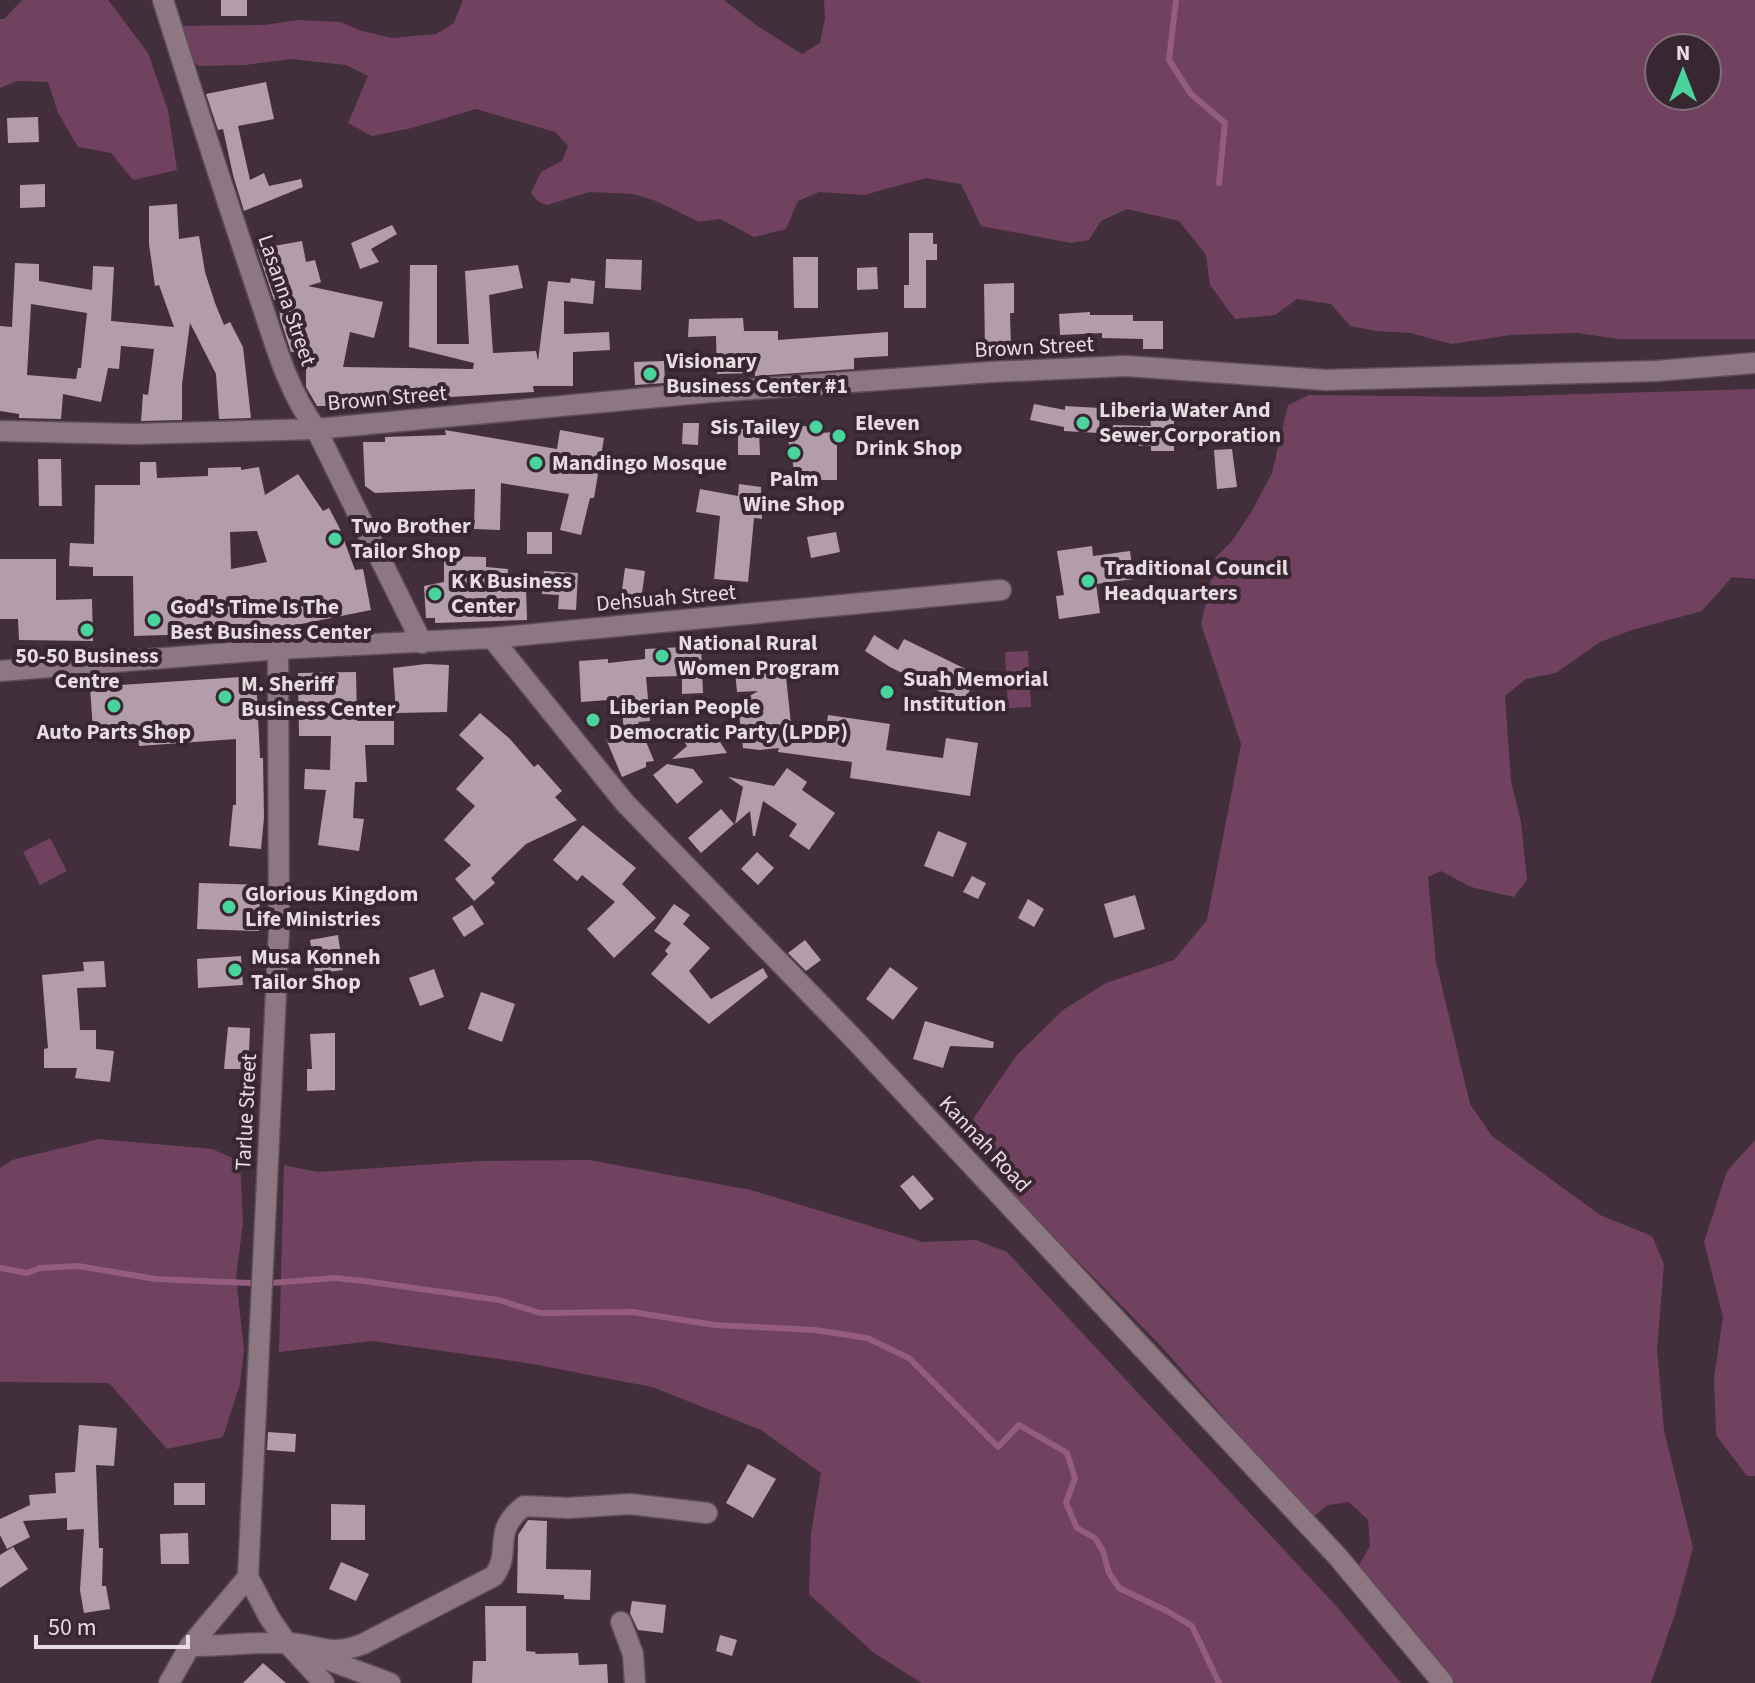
<svg xmlns="http://www.w3.org/2000/svg" width="1755" height="1683" viewBox="0 0 1755 1683" font-family="'Source Sans 3',sans-serif">
<rect width="100%" height="100%" fill="#422f3b"/>
<path fill="#71425f" fill-rule="evenodd" d="M22,0H108L148,53L168,110L177,170L133,180L111,153L78,147L58,113L48,82L17,81L0,88V19H4Z
M463,0H724L756,25L802,54L820,43L825,18L824,0H1755V339H1619L1577,333L1510,335L1452,344L1410,333L1376,331L1350,326L1331,304L1297,299L1275,315L1235,319L1210,285L1206,255L1179,221L1127,209L1101,221L1089,240L1071,243L981,226L961,184L926,178L864,195L819,192L798,201L786,229L754,237L720,219L699,222L656,201L633,194L590,192L547,205L539,202L531,193L541,172L562,161L568,146L555,132L476,109L412,128L372,136L348,123L368,76L346,65L292,59L245,65L199,66L171,47L178,26L264,25L299,20L340,22L362,31L392,38L436,34L454,23ZM1659,48H1707V96H1659Z
M1755,389V579L1732,577L1702,611L1632,630L1600,642L1556,673L1526,679L1505,696L1511,781L1521,822L1527,880L1514,897L1471,887L1441,871L1428,877L1436,962L1470,1104L1492,1136L1600,1215L1652,1236L1664,1264L1657,1350L1664,1430L1693,1548L1675,1614L1651,1683H1455L1357,1569L1370,1546L1368,1520L1349,1502L1328,1505L1312,1518L1161,1346L1015,1197L973,1119L1016,1056L1063,1010L1106,983L1174,960L1207,920L1241,744L1201,624L1216,557L1232,541L1252,511L1272,473L1288,405L1309,395L1480,397Z
M1028,651L1031,707L1008,708L1005,652Z
M50,838L67,871L40,885L23,852Z
M99,1139L212,1149L240,1161L243,1223L236,1277L244,1350L240,1384L223,1437L167,1449L109,1383L0,1382V1168L12,1160Z
M1755,1140V1476H1747L1716,1435L1714,1378L1723,1317L1704,1242L1727,1171Z
M589,1160L751,1190L923,1242L976,1240L1007,1252L1338,1608L1401,1683H922L874,1653L809,1594L811,1533L821,1473L761,1430L652,1387L527,1363L372,1341L279,1352L284,1165L318,1172L480,1161Z"/>
<g fill="none" stroke-linecap="round" stroke-linejoin="round">
<path stroke="#945c7e" stroke-width="6" d="M1176,0L1169,60L1191,94L1225,123L1219,183
M0,1268L27,1273L40,1268L78,1266L156,1279L250,1283
M271,1283L334,1278L364,1281L499,1300L540,1313L632,1312L715,1325L815,1330L867,1338L909,1358L998,1447L1019,1425L1067,1453L1075,1478L1066,1503L1077,1528L1095,1538L1103,1551L1109,1573L1119,1588L1167,1611L1192,1626L1219,1683"/>
</g>
<path fill="#b49daa" fill-rule="evenodd" d="M221,0H247V16H221Z
M266,82L274,119L238,126L250,180L264,173L269,186L301,179L303,187L244,211L233,175L223,129L218,130L206,94Z
M38,117L39,142L8,143L7,118Z
M45,184V207L20,208V185Z
M177,204L179,239L199,236L205,272L215,303L224,325L230,322L243,347L251,418L219,419L216,374L190,323L182,384V420L141,421L143,394L148,395L154,349L121,346L119,369L108,368L101,402L63,394L61,419L19,418V414L0,411V326L12,327L15,263L39,264V281L92,290L93,266L114,267L111,321L174,327L159,285L155,286L149,244V206ZM31,304L87,313L81,368H78L76,379L27,375Z
M392,225L397,234L371,249L379,262L360,269L351,243Z
M909,233H933V244H937V260H926V308H904V285H909Z
M302,241L306,262L315,260L321,282L308,286L383,302L374,338L350,332L343,367L473,369L474,363L409,347L410,265H437V344H469L465,271L518,265L523,288L489,295L493,353L536,351L538,361L548,281L570,283L571,278L595,281L593,304L564,301V334L609,332L610,350L573,352V386H533L534,392L450,397V399L358,409V406H317L306,387V350L291,352L280,318L279,299L274,300L257,249Z
M793,257H818V308H794Z
M606,259L642,260L641,290L605,288Z
M877,267L878,289L857,290V268Z
M1014,283V313H1010L1011,349H985L984,284Z
M1090,312V315H1133V321H1163V349H1143V339L1102,338V333L1060,335L1059,314Z
M743,318L744,331H778V340L888,332V356L854,358V369L755,376V373L717,374L716,336L688,337L689,319Z
M664,361L665,383L635,385L634,362Z
M1034,404L1065,410V406L1100,408L1099,433L1064,431V427L1030,420Z
M1174,413V451H1151V446L1112,445L1113,425L1151,426L1150,414Z
M683,423H699L698,445L682,444Z
M788,424L819,428V433L837,432V480H796L787,434Z
M738,429H759L760,455H738Z
M445,430L557,449L560,430L604,438L594,498H590L581,535L560,530L569,494L501,483L500,530L474,529L475,489L375,493L365,486L363,442H385V437L446,435Z
M1232,449L1237,487L1217,489L1214,450Z
M38,459H61L62,506H39Z
M140,462H156L157,478L208,476V468L241,467V470L259,467L265,495L298,474L323,511L329,508L339,527L355,570L363,569L371,610L261,632L134,636L133,576H93V567L69,566L70,543L94,544L95,485H140ZM257,531L267,562L231,569L230,532Z
M739,484L761,487L762,519L754,518L748,582L714,579L720,516L696,512L700,489L738,496Z
M527,532H552V554H527Z
M836,532L840,552L811,558L807,537Z
M1092,546L1093,556L1130,551L1134,579L1096,584L1100,613L1059,619L1056,596L1064,595L1057,551Z
M444,556L486,557V567L508,569L507,587H526L527,620L435,623V618H426L424,586L444,582Z
M0,559H56V600L92,599L93,641L19,640L18,619H0Z
M625,568L645,571L640,608L620,605Z
M544,571L578,573L576,610L558,609L559,595L542,594Z
M874,635L898,650L904,639L978,675L963,703L890,667L865,651Z
M701,646L703,693L682,694V676L646,677L650,721L638,722L654,761L646,762V767L622,777L606,739L624,732L621,699L581,702L579,661L608,659V663L645,659V649Z
M426,664L449,665L447,712L396,713L393,668Z
M785,667L793,743L824,742L828,715L890,724L886,750L943,758L946,738L978,743L970,796L850,778L852,762L778,752L779,748L760,750L743,748L738,703L758,691L737,692L735,672Z
M356,672L357,721H394V745H365L367,782H355L353,818L364,819L359,851L318,845L326,790L304,789L305,769L330,770L331,736H299L298,673Z
M256,676L260,758H263L264,818L261,849L229,846L233,805H236V739L139,746L138,728L93,730L90,687Z
M480,713L510,739L534,767L538,764L562,791L555,797L577,820L526,844L491,878L495,883L474,901L455,879L471,865L444,840L475,806L456,789L484,758L459,735Z
M707,721L727,753L672,759L687,746L681,736Z
M667,764L693,769L703,782L677,804L653,775Z
M787,768L807,782L802,790L835,813L809,850L789,836L797,824L763,801L755,836H753L750,811L735,824L743,787L728,777L774,786Z
M721,809L734,824L701,853L688,838Z
M583,825L636,868L622,884L656,918L614,958L587,929L615,902L582,875L577,881L553,860Z
M938,831L967,843L953,877L924,866Z
M757,852L774,868L758,885L741,869Z
M972,876L986,883L978,899L963,892Z
M199,883L260,885L259,931L197,929Z
M1135,895L1145,929L1114,938L1104,904Z
M1028,899L1044,909L1034,927L1018,918Z
M674,904L690,915L683,924L710,948L689,971L711,999L763,968L768,977L709,1024L651,974L668,954L665,951L671,943L654,931Z
M472,905L484,924L464,937L452,918Z
M338,935L343,970L315,974L310,940Z
M805,940L821,960L806,971L788,953Z
M241,956L243,985L198,988L197,959Z
M104,961L106,987L77,988L80,1030H96V1049L114,1051L110,1082L75,1078L77,1068H44V1049L48,1048L42,975L84,971L83,962Z
M890,967L918,988L893,1020L866,999Z
M434,969L444,997L420,1006L409,978Z
M481,992L515,1004L502,1042L468,1029Z
M925,1021L994,1042L993,1048L950,1046L943,1068L913,1059Z
M228,1027L250,1028L249,1053H254L255,1069H224Z
M335,1033V1090L307,1091V1069H312L310,1034Z
M913,1175L934,1199L920,1210L900,1186Z
M79,1425L117,1428L114,1466L96,1465L99,1548H103L102,1586H106L110,1609L84,1613L80,1590L84,1529L67,1530V1518L23,1521L30,1537L7,1549L0,1535V1519L30,1505L29,1495L56,1493L55,1473L75,1472Z
M268,1432L296,1434L295,1452L267,1450Z
M748,1464L776,1479L753,1518L726,1503Z
M174,1483H205V1505H174Z
M331,1504L365,1505V1540H331Z
M528,1520L547,1521L546,1569L591,1570L590,1600L564,1599V1595L517,1593L518,1535Z
M188,1533L189,1564H161L160,1534Z
M13,1547L28,1569L0,1588V1555Z
M341,1562L369,1574L356,1601L329,1589Z
M632,1601L666,1605L663,1633L638,1630L630,1613Z
M485,1606H526V1651L536,1652L535,1654L578,1653L579,1665L607,1664L608,1683H472L473,1661H486Z
M720,1635L737,1640L732,1656L716,1651Z
M263,1663L286,1683H243Z"/>
<g fill="none" stroke-linecap="round" stroke-linejoin="round">
<defs>
<path id="minor" d="M163,0C193,95 223,190 255,284C272,333 285,387 316,429L422,643
M0,431L134,434L316,429L711,392L991,372L1126,366L1326,380L1656,371L1755,363
M492,638L625,803L853,1038L1338,1557L1443,1683
M0,671L278,649L492,638L1001,590
M248,1577L279,930L278,649
M248,1577L269,1617L286,1642L324,1683
M621,1622L633,1654L635,1683
M190,1646C221,1646 253,1642 284,1643C317,1643 327,1658 363,1644L494,1576C513,1550 490,1533 524,1506L568,1508L630,1504L707,1513
M315,1655L390,1683
M169,1683L190,1646L248,1577"/>
</defs>
<use href="#minor" stroke="#5e4e58" stroke-width="23"/>
<use href="#minor" stroke="#8d7783" stroke-width="20"/>
</g>
<g fill="#49d49d" stroke="#382630" stroke-width="3">
<circle cx="650" cy="374" r="8"/>
<circle cx="1083" cy="423" r="8"/>
<circle cx="816" cy="427" r="8"/>
<circle cx="839" cy="436" r="8"/>
<circle cx="794" cy="453" r="8"/>
<circle cx="536" cy="463" r="8"/>
<circle cx="335" cy="539" r="8"/>
<circle cx="1088" cy="581" r="8"/>
<circle cx="435" cy="594" r="8"/>
<circle cx="154" cy="620" r="8"/>
<circle cx="87" cy="630" r="8"/>
<circle cx="662" cy="656" r="8"/>
<circle cx="887" cy="692" r="8"/>
<circle cx="225" cy="697" r="8"/>
<circle cx="114" cy="706" r="8"/>
<circle cx="593" cy="720" r="8"/>
<circle cx="229" cy="907" r="8"/>
<circle cx="235" cy="970" r="8"/>
</g>
<g text-anchor="middle" dominant-baseline="central" stroke-width="8" stroke-linejoin="round" paint-order="stroke">
<g font-size="22" fill="#e8dce3" stroke="#382630">
<text transform="translate(287 300) rotate(71)">Lasanna Street</text>
<text transform="translate(1034 347) rotate(-3)">Brown Street</text>
<text transform="translate(387 398) rotate(-5)">Brown Street</text>
<text transform="translate(666 598) rotate(-5)">Dehsuah Street</text>
<text transform="translate(246 1112) rotate(-87)">Tarlue Street</text>
<text transform="translate(985 1144) rotate(47)">Kannah Road</text>
</g>
<g font-size="22" font-weight="bold" fill="#e8dce3" stroke="#382630" text-anchor="start">
<text x="666" y="361">Visionary<tspan x="666" dy="25">Business Center #1</tspan></text>
<text x="1099" y="410">Liberia Water And<tspan x="1099" dy="25">Sewer Corporation</tspan></text>
<text x="855" y="423">Eleven<tspan x="855" dy="25">Drink Shop</tspan></text>
<text x="800" y="427" text-anchor="end">Sis Tailey</text>
<text x="552" y="463">Mandingo Mosque</text>
<text x="794" y="479" text-anchor="middle">Palm<tspan x="794" dy="25">Wine Shop</tspan></text>
<text x="351" y="526">Two Brother<tspan x="351" dy="25">Tailor Shop</tspan></text>
<text x="1104" y="568">Traditional Council<tspan x="1104" dy="25">Headquarters</tspan></text>
<text x="451" y="581">K K Business<tspan x="451" dy="25">Center</tspan></text>
<text x="170" y="607">God's Time Is The<tspan x="170" dy="25">Best Business Center</tspan></text>
<text x="678" y="643">National Rural<tspan x="678" dy="25">Women Program</tspan></text>
<text x="87" y="656" text-anchor="middle">50-50 Business<tspan x="87" dy="25">Centre</tspan></text>
<text x="903" y="679">Suah Memorial<tspan x="903" dy="25">Institution</tspan></text>
<text x="241" y="684">M. Sheriff<tspan x="241" dy="25">Business Center</tspan></text>
<text x="609" y="707">Liberian People<tspan x="609" dy="25">Democratic Party (LPDP)</tspan></text>
<text x="114" y="732" text-anchor="middle">Auto Parts Shop</text>
<text x="245" y="894">Glorious Kingdom<tspan x="245" dy="25">Life Ministries</tspan></text>
<text x="251" y="957">Musa Konneh<tspan x="251" dy="25">Tailor Shop</tspan></text>
</g>
</g>
<g transform="translate(1683 72)"><circle r="38" fill="#382630" stroke="#7e6f78" stroke-width="2"/>
<path d="M0-6L14 30L0 20L-14 30Z" fill="#49d49d"/>
<text y="-12" font-size="22" font-weight="bold" text-anchor="middle" fill="#e8dce3">N</text>
</g>
<path d="M36 1635v12h152v-12" fill="none" stroke="#e8dce3" stroke-width="4"/>
<text x="48" y="1635" font-size="24" fill="#e8dce3" stroke="#382630" stroke-width="6" paint-order="stroke">50 m</text>
</svg>
